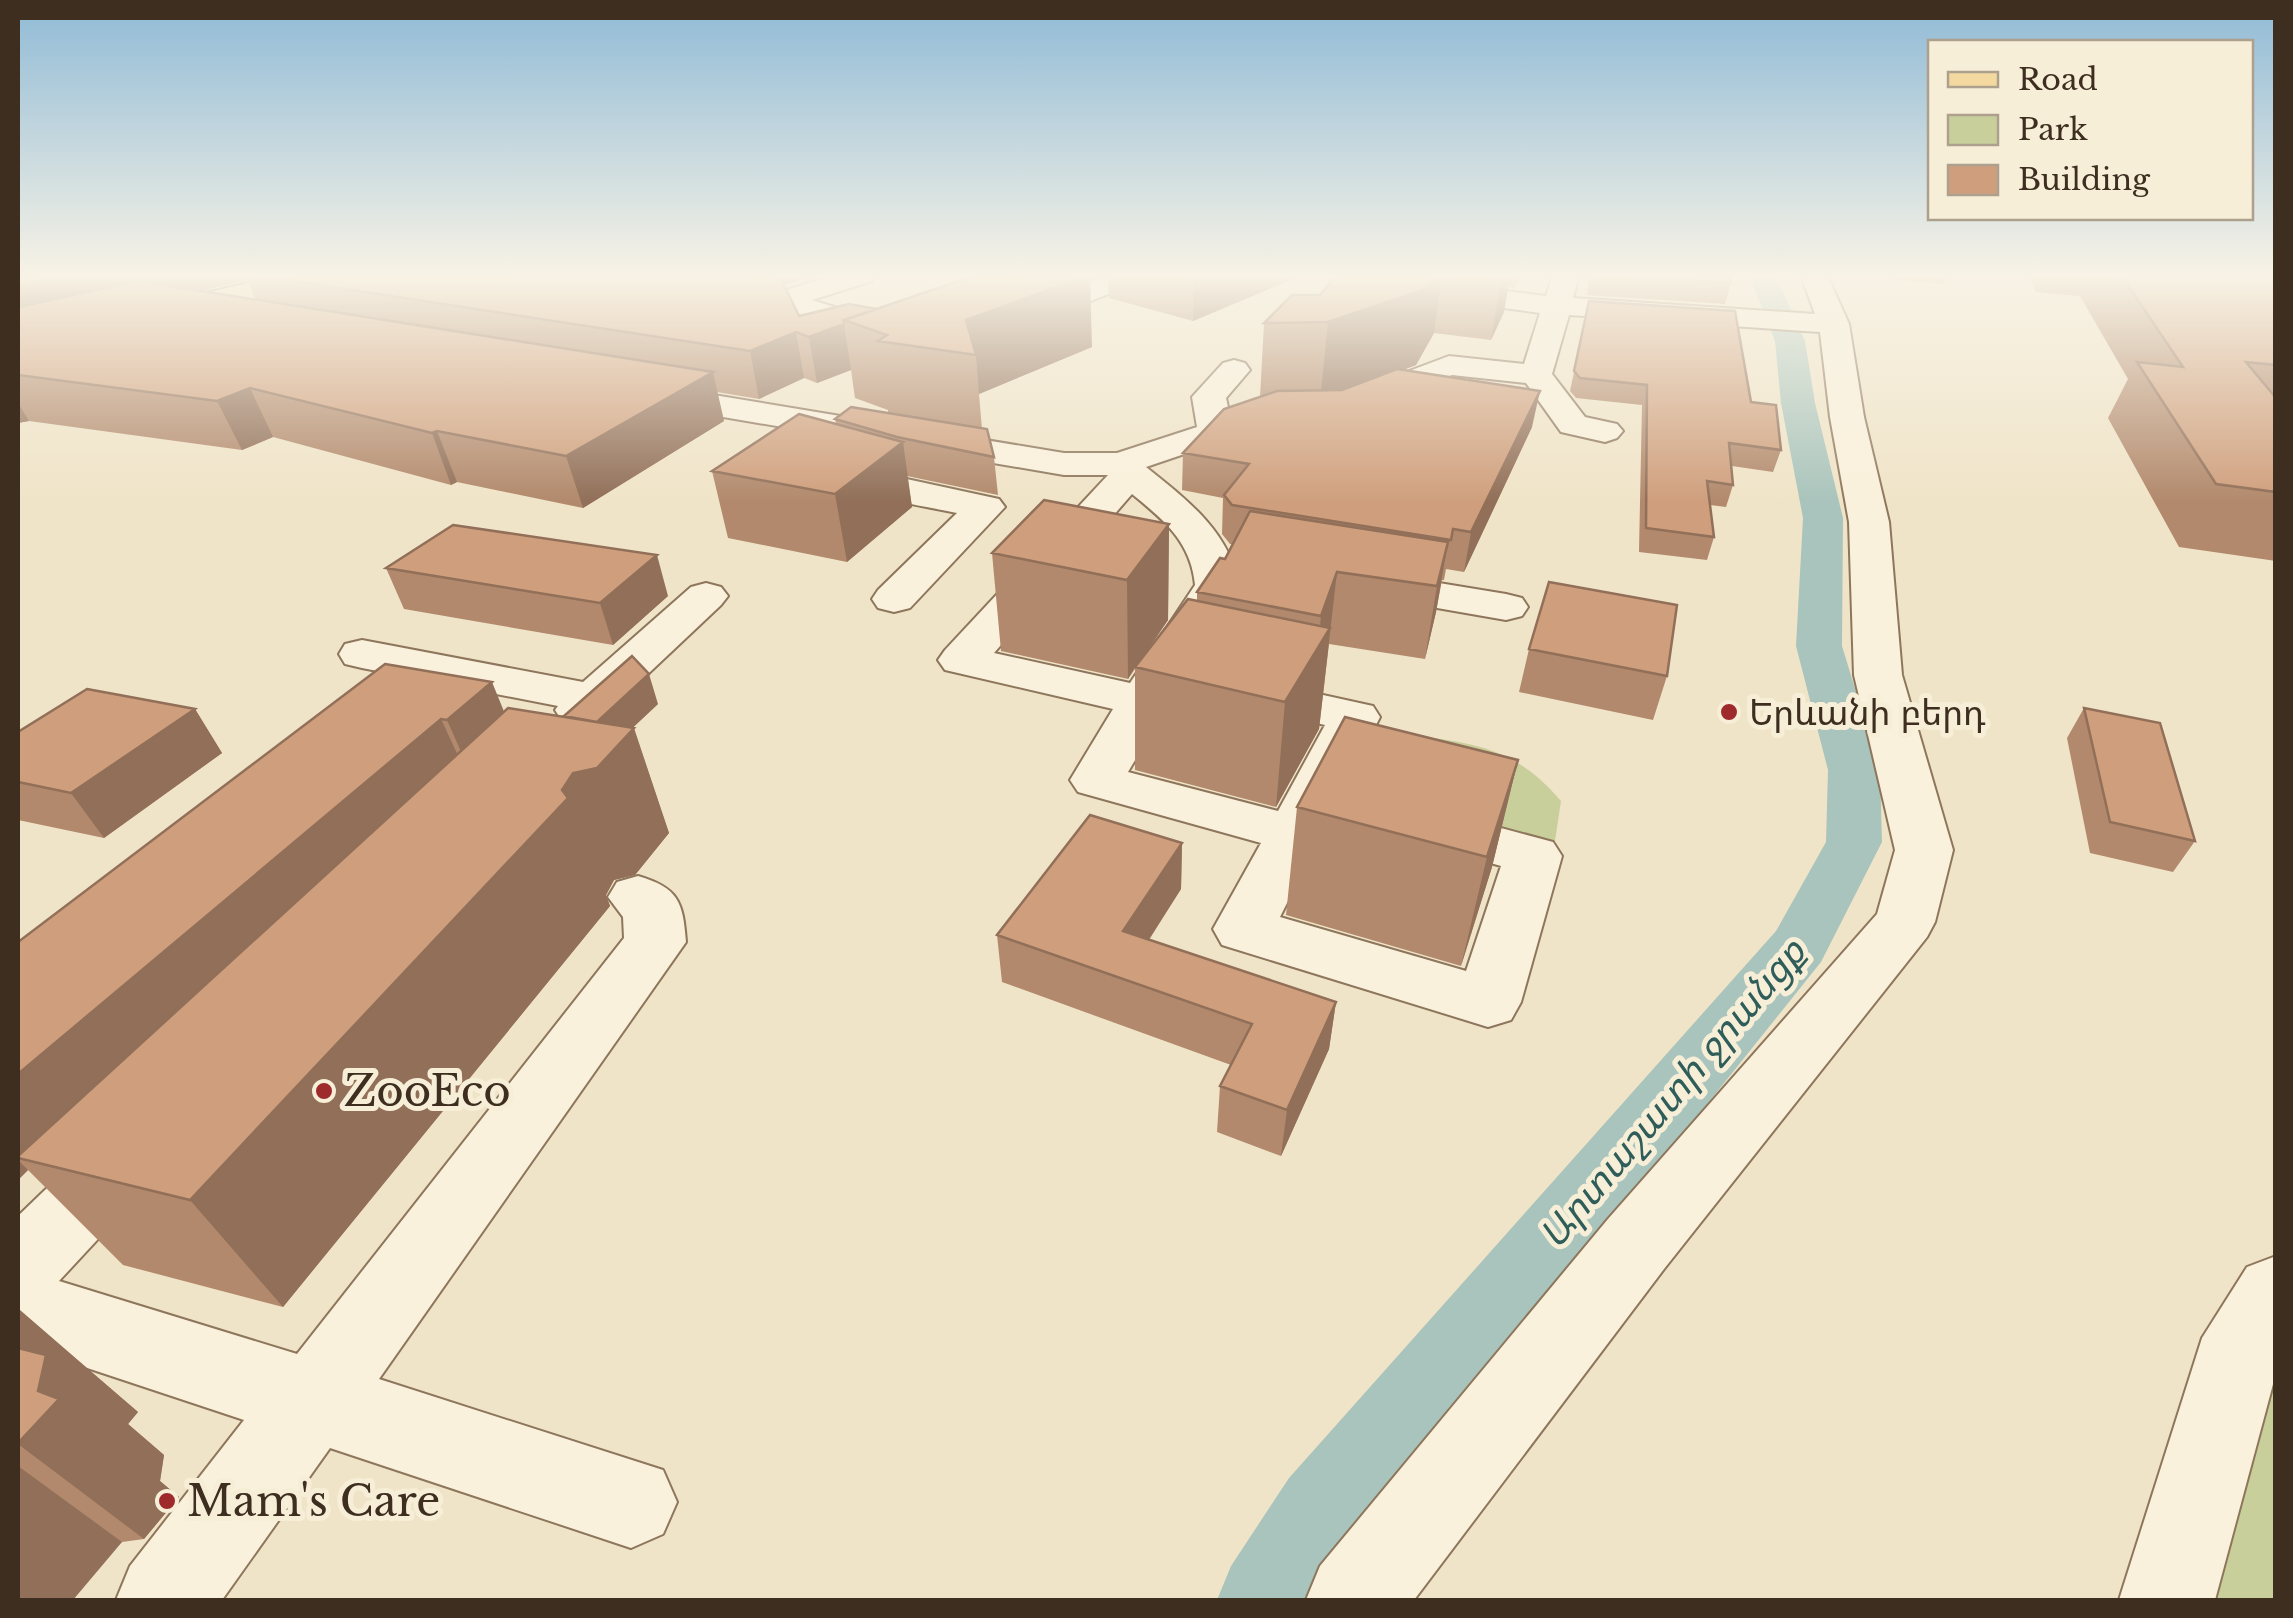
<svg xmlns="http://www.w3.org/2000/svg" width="2293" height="1618" viewBox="0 0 2293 1618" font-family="'Libre Baskerville','Noto Sans Armenian',serif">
<rect width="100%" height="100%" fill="#f0e4c8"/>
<path fill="#c9cf9b" d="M1397,734C1467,742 1513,744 1561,801L1555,841L1377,794Z
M2275,1385V1600H2210L2262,1398Z"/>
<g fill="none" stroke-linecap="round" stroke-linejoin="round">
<path fill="#a9c4bc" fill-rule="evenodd" d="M1749,275H1775L1805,341L1815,403L1843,518L1842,646L1880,770L1882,842L1821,962L1355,1544L1320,1600H1217L1231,1566L1289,1478L1776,931L1826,842L1828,770L1796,646L1803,518L1781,403L1775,341Z"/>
<defs>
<path id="minor" d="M691,275H732L783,291L835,275H876L872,281L812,300L901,328L905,334L901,340H879L695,281Z
M1108,275H1146L1142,281L1029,325H1009L1004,319L1009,313Z
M1553,275H1579L1573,298L1815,314L1801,275H1827L1849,324L1864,417L1889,522L1902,675L1953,850L1935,922L1927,937L1664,1269L1414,1600H1306L1320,1566L1608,1219L1877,914L1895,850L1854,675L1849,522L1830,417L1820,332L1569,315L1552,374L1585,417L1617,424L1623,431L1617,438L1605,442L1561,432L1526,383L1452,375L1360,411L1348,408L1343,401L1348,394L1449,356L1524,364L1540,313L1431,298L1417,290L1431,282L1546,296Z
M1234,360L1245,363L1250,370L1226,398L1230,416L1267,405L1279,408L1284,415L1279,422L1146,467C1187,500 1229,531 1239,585L1128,772L1278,811L1325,725L1229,703L1222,693L1229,683L1246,678L1373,706L1380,717L1280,917L1466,971L1501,866L1407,839L1399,826L1407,813L1427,808L1553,842L1562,856L1521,1002L1511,1020L1488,1027L1222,945L1213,929L1261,843L1078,792L1070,780L1113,709L945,670L938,660L945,650L1108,475H1064L647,404L635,401L630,394L635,387L647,384L1064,453H1117L1197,427L1192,397L1223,363ZM1132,494C1164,520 1191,542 1195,585L1130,683L994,653Z
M839,459L902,478L999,499L1005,507L910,608L894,612L878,608L872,599L878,590L957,513C926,506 837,494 820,470L826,462Z
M1366,571L1506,594L1522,598L1528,607L1522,616L1506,620L1351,593L1344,584L1351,575Z
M706,583L721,587L728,596L721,605L598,721L580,725L562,721L555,710L558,706L362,668L345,664L339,654L345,644L362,640L583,682L691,587Z
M638,876C679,888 683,902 686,942L379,1379L663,1470L677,1502L663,1534L631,1548L330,1448L222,1600H116L130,1566L244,1420L18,1345V1216L98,1139L124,1129L150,1139L161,1161L150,1183L59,1281L297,1354L624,938L623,917L608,897L617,882Z
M2276,1256V1373L2215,1600H2119L2202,1338L2247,1267Z"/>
<path id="major" d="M283,275H331L327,281L18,354V336Z"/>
</defs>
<use href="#minor" stroke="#8d765c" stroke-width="4"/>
<use href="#major" stroke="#5b4430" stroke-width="4"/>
<use href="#minor" fill="#faf1dc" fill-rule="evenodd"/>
<use href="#major" fill="#f3d9a0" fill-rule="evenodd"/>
</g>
<path fill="#b2896c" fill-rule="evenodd" d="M18,275H817L784,285L799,316L1092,347L979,394L982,429L994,457L998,495L907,476L912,507L847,562L728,538L712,471L836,424L835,419L888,413V410L855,398L851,370L817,383L804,378L759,399L717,392L724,421L583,508L457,482L451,485L273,437L242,450L29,421L18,423ZM247,280L256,300L200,291Z
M1108,275H1302L1193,321L1109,298Z
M1336,275H1521L1514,288L1508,287L1504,312L1491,340L1434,333L1416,365L1403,370L1532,427L1464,572L1446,569L1444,580H1442L1436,612L1425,659L1329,644L1319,729L1276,807L1135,770V669L1128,679L1001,651L992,553L1169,524L1168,620L1147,651L1197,600V592L1225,559L1232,544H1230L1222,534L1223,498L1182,490L1183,453L1260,397L1264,323L1320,295Z
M1589,275H1729L1731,283L1725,304L1587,295Z
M1893,275H1947L1944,284L1894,280Z
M2028,275H2276V561L2179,547L2108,418L2128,379L2080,296L2036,292Z
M1589,301L1751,402L1781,450L1773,472L1732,466L1733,485L1726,507L1710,505L1714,537L1707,560L1639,552L1642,405L1576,398L1570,391Z
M386,568L668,596L613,645L404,609Z
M1529,649L1667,676L1653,720L1519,692Z
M385,664L504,712L564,716L658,704L633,727L669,833L635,875L614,880L606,895L610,906L283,1307L123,1265L28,1170L18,1180V942Z
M2084,708L2195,841L2173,872L2090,853L2067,738Z
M195,709L222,753L104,838L18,820V732Z
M1518,760L1492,867L1461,966L1286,915L1297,807Z
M1182,843L1181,889L1149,940L1336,1002L1329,1049L1281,1156L1217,1132L1220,1086L1231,1065L1002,982L997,935Z
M18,1310L138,1412L128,1424L164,1455L160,1481L179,1497L144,1539L122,1542L18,1600Z"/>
<path fill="#916f58" d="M67,275H245L247,280L18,335V286Z
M779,275H817L781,286Z
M1090,275L1092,347L979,394L976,355L966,320Z
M1194,275H1302L1193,321Z
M1435,275H1442L1434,333L1416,365L1320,401L1328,322Z
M1502,275H1510L1504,312L1491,340Z
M844,324L851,370L817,383L809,337Z
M796,332L804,378L759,399L750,351Z
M713,372L724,421L583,508L566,456Z
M250,388L273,437L242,450L217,401Z
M1540,391L1532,427L1464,572L1471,532Z
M18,403L29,421L18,423Z
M437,431L457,482L451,485L432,433Z
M903,442L912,507L847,562L835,494Z
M1169,524L1168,620L1136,667H1135L1128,679L1127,580Z
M1448,542L1436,612L1425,659L1437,586Z
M657,555L668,596L613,645L600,603Z
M1337,572L1319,729L1276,807L1285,702L1318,648L1321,616Z
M649,674L658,704L589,769L634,728L669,833L635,875L614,880L606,895L610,906L283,1307L190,1200L552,763Z
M492,682L514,736L471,774L447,720Z
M195,709L222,753L104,838L71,793Z
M441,719L466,773L18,1158V1074Z
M1518,760L1492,867L1461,966L1487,857Z
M1182,843L1181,889L1124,978L1123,931Z
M1336,1002L1329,1049L1281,1156L1287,1110Z
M18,1160L28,1170L18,1180Z
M20,1310L138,1412L128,1424L164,1455L160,1481L179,1497L144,1539L18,1444L38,1391L18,1363V1312Z
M18,1466L122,1542L73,1600H18Z"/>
<path fill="#cf9f7d" stroke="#916f58" stroke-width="2.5" d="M18,275H67L18,286Z
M254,275H779L799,316L849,304L877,309L844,320V324L809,337L796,332L750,351Z
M976,275H1089L966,320L976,355L878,341L887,335L844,320Z
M1336,275H1435L1426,289L1328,322L1264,323L1292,295H1320Z
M1602,275H1729L1731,283Z
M2121,275H2276V365L2246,362L2276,398V492L2216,484L2137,362L2183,367Z
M138,281L713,372L566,456L437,431L432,433L250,388L217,401L18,375V307Z
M1589,301L1735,311L1751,402L1776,405L1781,450L1729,443L1733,485L1707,481L1714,537L1646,528L1647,385L1580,378L1574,371Z
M1397,369L1540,391L1471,532L1453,529L1451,540L1232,505L1224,495L1249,464L1183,453L1224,409L1277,391L1342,390Z
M851,407L987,429L994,457L897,437L835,419Z
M799,414L903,442L835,494L712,471Z
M1044,500L1169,524L1127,580L992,553Z
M1250,511L1448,542L1437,586L1337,572L1321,616L1197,592L1220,558L1225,559Z
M453,525L657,555L600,603L386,568Z
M1549,582L1677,605L1667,676L1529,649Z
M1188,599L1330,628L1285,702L1135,667Z
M632,656L649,674L597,722L564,716Z
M385,664L492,682L447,720L441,719L18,1074V942Z
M87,689L195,709L71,793L18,782V732Z
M508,708L634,728L597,768L573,773L562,790L568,798L190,1200L18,1158V1156Z
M2084,708L2160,723L2195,841L2110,822Z
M1345,717L1518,760L1487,857L1297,807Z
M1090,815L1182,843L1123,931L1336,1002L1287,1110L1220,1086L1252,1024L997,935Z
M18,1348L46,1355L38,1391L59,1399L18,1443Z"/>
<linearGradient id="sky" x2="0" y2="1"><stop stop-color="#8fbad6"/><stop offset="0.55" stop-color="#f8f3e6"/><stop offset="1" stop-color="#f8f3e6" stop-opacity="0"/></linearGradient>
<rect width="2293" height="502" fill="url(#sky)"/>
<g fill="#9e2a2b" stroke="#f7eed8" stroke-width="4">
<circle cx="1729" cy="712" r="10"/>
<circle cx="324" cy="1091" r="10"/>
<circle cx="167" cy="1501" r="10"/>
</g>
<g text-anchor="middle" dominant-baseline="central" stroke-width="10" stroke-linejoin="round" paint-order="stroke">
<g font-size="35" fill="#3d2e20" stroke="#f7eed8" text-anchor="start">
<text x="1749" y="712">Երևանի բերդ</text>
</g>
<g font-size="38" font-style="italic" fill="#2f5d5a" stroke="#f7eed8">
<text transform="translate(1672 1093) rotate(-50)">Արտաշատի ջրանցք</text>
</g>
<g font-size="42" fill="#3d2e20" stroke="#f7eed8" text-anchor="start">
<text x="344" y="1091">ZooEco</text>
<text x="187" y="1501">Mam's Care</text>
</g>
</g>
<rect width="2293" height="1618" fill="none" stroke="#3d2e20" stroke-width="40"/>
<rect x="1928" y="40" width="325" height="180" fill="#f7eed8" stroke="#ada18e" stroke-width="2.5"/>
<rect x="1948" y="72" width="50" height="15" fill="#f3d9a0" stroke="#ada18e" stroke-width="2.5"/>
<text x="2018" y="90" font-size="30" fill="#3d2e20">Road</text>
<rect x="1948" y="115" width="50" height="30" fill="#c9cf9b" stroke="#ada18e" stroke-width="2.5"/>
<text x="2018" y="140" font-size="30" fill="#3d2e20">Park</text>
<rect x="1948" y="165" width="50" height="30" fill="#cf9f7d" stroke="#ada18e" stroke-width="2.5"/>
<text x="2018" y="190" font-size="30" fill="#3d2e20">Building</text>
</svg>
